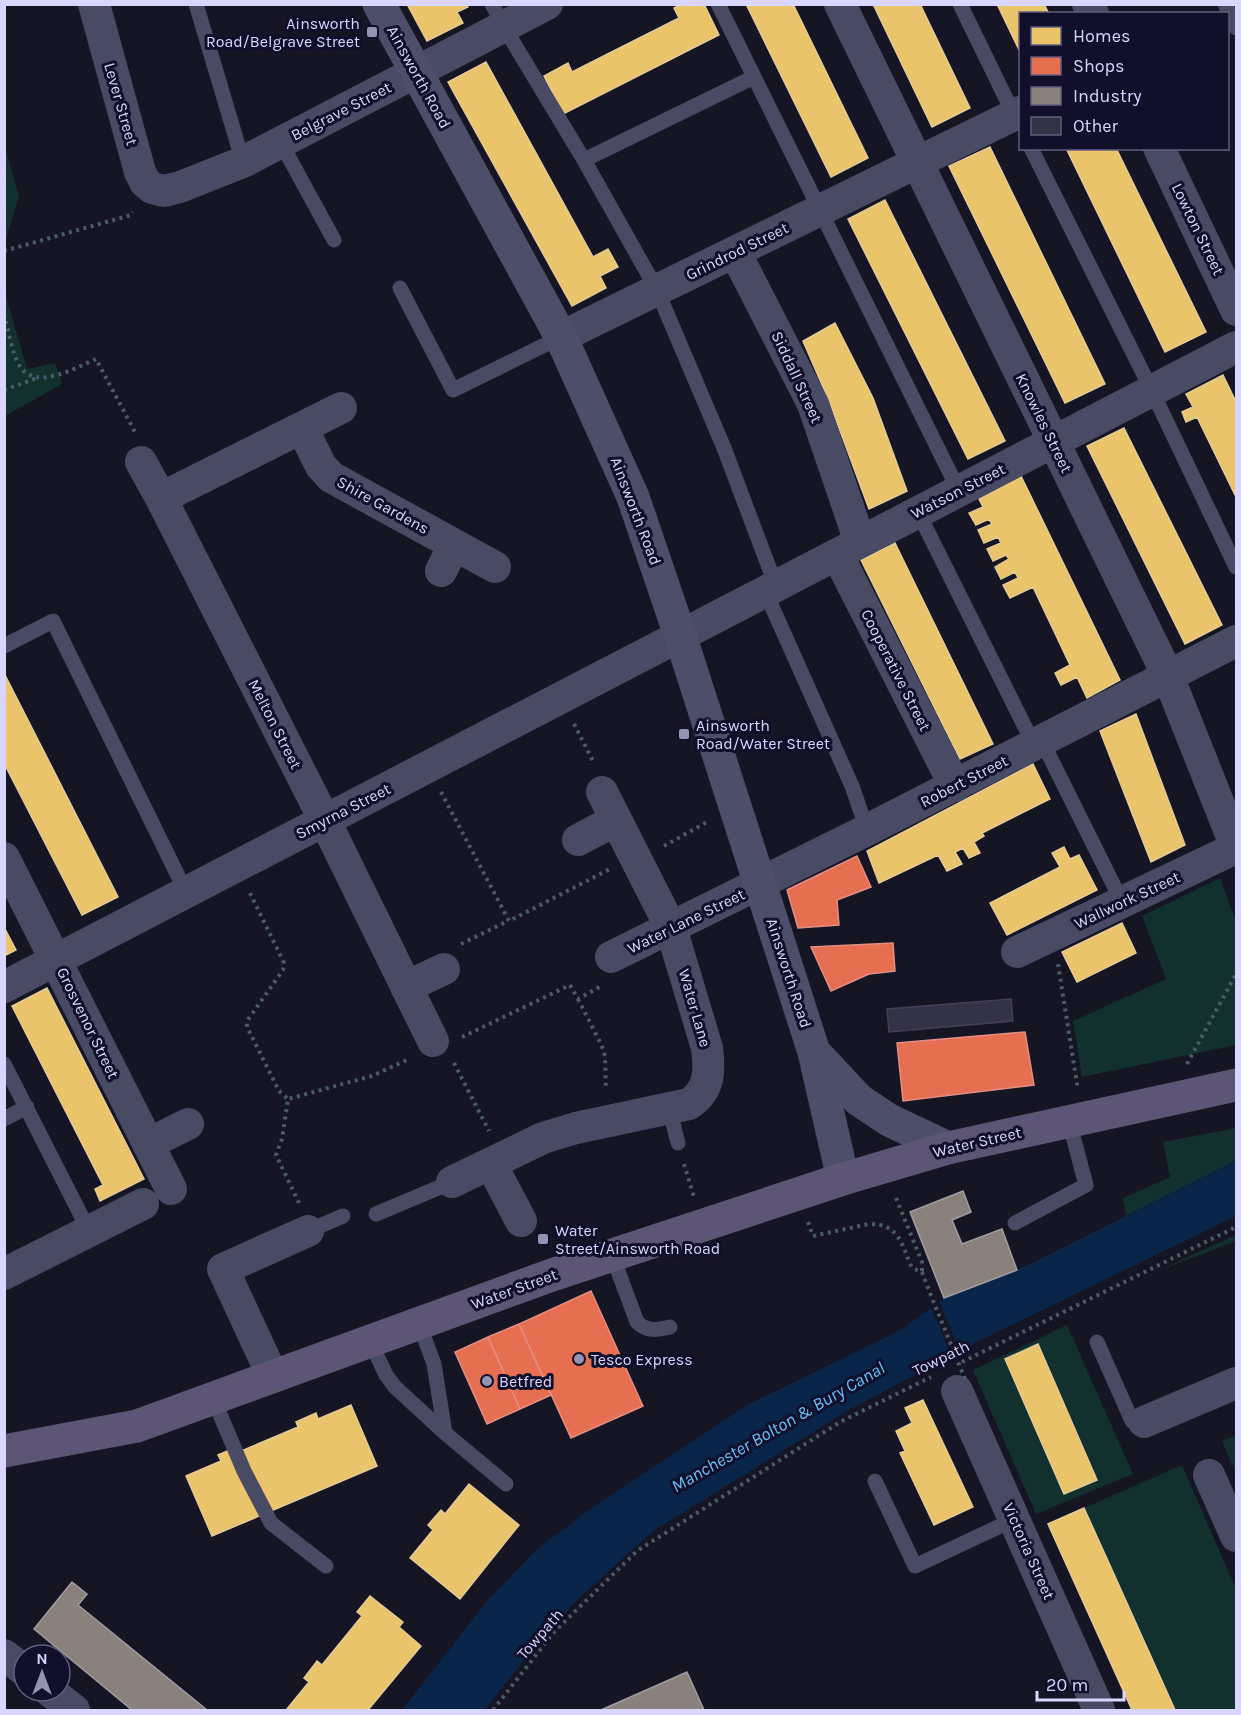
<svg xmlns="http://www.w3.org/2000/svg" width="1241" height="1715" viewBox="0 0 1241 1715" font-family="Karla,sans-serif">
<rect width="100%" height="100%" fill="#161523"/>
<path fill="#12302e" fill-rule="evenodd" d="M5,147L19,196L5,242H4Z
M5,273L7,300L27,369L55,363L62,384L5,416Z
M1220,878L1236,921V1045L1082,1077L1073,1021L1166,979L1142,916Z
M1236,1128V1161L1126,1216L1123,1198L1170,1177L1163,1142Z
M1236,1235V1241L1155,1272Z
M1067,1325L1133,1474L1036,1514L973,1370ZM1037,1344L1097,1479L1064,1494L1005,1359Z
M1236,1435V1473L1222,1441Z
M1182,1465L1236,1589V1710H1175L1084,1508Z"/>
<path fill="#0a254a" d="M1236,1161V1216L981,1340L847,1411L652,1532L576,1601L520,1665L485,1710H402L487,1601L536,1550L593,1507L749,1404L901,1330L944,1298L1018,1270Z"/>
<path fill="#161523" d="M938,1299L961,1354L953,1359L930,1305Z"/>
<path fill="#e9c46a" stroke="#e4ca97" stroke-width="1.5" d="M407,4H466L468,7L457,12L463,23L427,41Z
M682,4H704L719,35L563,114L544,76L568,63L572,72L679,18L674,8Z
M746,4H793L868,158L831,177Z
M873,4H920L970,108L932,127Z
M997,4H1044L1049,14H1020V52Z
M486,62L593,257L608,249L618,267L600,276L606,288L572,306L448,82Z
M990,147L1105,384L1065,403L949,166Z
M1066,148H1116L1206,332L1165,352Z
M885,200L1005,441L968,459L848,219Z
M835,323L873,398L907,491L869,509L829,401L803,341Z
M1223,375L1236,402V497L1197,417L1186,422L1182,412L1193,407L1186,394Z
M1124,428L1222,625L1185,644L1087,446Z
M1021,476L1120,680L1087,698L1077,677L1061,685L1055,673L1070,665L1033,587L1010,598L1003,585L1018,578L1015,572L1001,579L995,567L1009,559L1006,555L993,561L987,549L1001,543L998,537L984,543L978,530L992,524L989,519L976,525L969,513L983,507L979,499Z
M895,543L993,744L960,759L861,560Z
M4,673L118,897L82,915L4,763Z
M1136,714L1185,845L1151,862L1100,731Z
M1033,764L1050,799L982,833L984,836L974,842L980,853L969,858L963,848L955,852L962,864L947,871L938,855L879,883L867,851Z
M1064,847L1070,859L1079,855L1097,890L1007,935L990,903L1060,867L1052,853Z
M1122,923L1136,953L1077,982L1062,952Z
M4,927L16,950L4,956Z
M47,988L144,1179L100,1201L95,1189L103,1185L12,1006Z
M1038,1344L1097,1480L1064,1494L1005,1359Z
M923,1400L973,1507L934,1525L900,1453L905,1451L896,1431L912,1423L905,1408Z
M351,1405L377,1466L212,1536L186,1476L221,1461L218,1455L237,1447L239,1452L298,1427L296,1422L316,1413L318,1419Z
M469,1484L519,1525L460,1599L410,1558L433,1530L428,1525L441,1510L445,1514Z
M1084,1508L1113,1572L1175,1710H1132L1048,1524Z
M370,1596L403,1622L399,1627L421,1646L368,1710H288L287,1709L309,1682L304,1678L317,1661L322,1665L362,1616L357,1612Z"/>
<path fill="#e76f51" stroke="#e38e85" stroke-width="1.5" d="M857,856L871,887L837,900L839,925L798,928L787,890Z
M893,943L895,971L869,974L831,991L811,947Z
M1025,1032L1034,1085L903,1101L897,1043Z
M591,1291L643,1406L571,1438L519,1324Z
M519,1324L551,1395L520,1409L488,1337Z
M488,1337L520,1409L487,1424L455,1352Z"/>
<path fill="#8a817c" stroke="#a29ba3" stroke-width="1.5" d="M963,1191L971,1212L952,1220L962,1244L1002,1229L1017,1270L944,1298L910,1212Z
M72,1582L87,1594L78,1605L207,1710H132L34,1629Z
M687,1672L704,1710H601Z"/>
<path fill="#343345" stroke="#424057" stroke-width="1.5" d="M1011,999L1013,1021L889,1032L887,1009Z"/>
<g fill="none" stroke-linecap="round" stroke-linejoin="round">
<path stroke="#4a5c6a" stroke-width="4" stroke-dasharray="3 4.5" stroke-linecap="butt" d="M4,251L131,215L133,212
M4,314C8,328 12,353 19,365C34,392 75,368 96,359L135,432
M4,390L37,378
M574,724L594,763
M441,792L509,921L610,869
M664,846L707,822
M250,893L284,963L283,970L247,1021V1027L279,1091L288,1099
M461,944L508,921
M1058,964L1078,1090
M578,999L601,1044L605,1056L606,1090
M462,1037L570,985L578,999L603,985
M454,1063L489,1131
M1187,1064L1236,974
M684,1164L694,1197
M896,1198L922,1262V1272
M299,1203L276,1155L282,1139L288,1099L372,1076L409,1059
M808,1222L813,1236L869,1224C900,1224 901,1244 912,1268L922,1272L930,1293
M962,1362L1236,1227
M493,1710L554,1632L637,1551L840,1422L931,1377"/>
<path stroke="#494a64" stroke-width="15" d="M196,4L243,162
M492,4L504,27L584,160L657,290L724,448L776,586
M718,4L959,491
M960,4L1016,119
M1225,4L1236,28
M281,143L334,240
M1031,148L1152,391L1236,567
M584,160L754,77
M400,288L453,390L561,337
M918,512L1034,745
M765,591L852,786L867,830
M4,646L53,621L186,892
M1042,741L1122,902
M4,1064L89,1231
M669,1108L678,1143
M4,1119L27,1107
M376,1214L452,1182
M1015,1223L1086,1185L1069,1121
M308,1231L343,1216
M612,1255L637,1322C647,1332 657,1330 670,1327
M370,1341L386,1375L395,1387L445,1433L434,1364L419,1323
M1097,1342L1132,1421L1138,1425L1144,1422
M213,1398L244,1471L271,1523L326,1566
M445,1433L506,1484
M875,1481L915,1566L1015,1519"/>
<path stroke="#494a64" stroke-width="32" d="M94,4L140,172L145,182L152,188L164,191L180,187L243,162L547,4
M840,4L1168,676L1236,847
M1088,4L1093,14
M1159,148L1236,310
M735,252L813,404L860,542
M561,337L1020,112
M302,428L321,466L331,477L495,567
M141,462L161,498L325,821L433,1041
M161,498L341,408
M837,554L955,786
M441,571L454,545
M578,840L616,820
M4,858L171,1189
M1017,952L1236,848
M611,957L867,830L1236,641
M4,987L1236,347
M406,987L444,969
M148,1144L188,1124
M491,1164L521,1221
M452,1182L543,1138L576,1128L689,1104C710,1090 710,1071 707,1048L671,928L602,792
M4,1274L143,1204
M273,1377L223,1269L308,1231
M957,1391L1099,1710
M1144,1422L1236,1383
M1209,1475L1236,1536
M4,1655L24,1670
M50,1691L74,1710"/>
<path stroke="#4d4e6a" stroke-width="33" d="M379,4L561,337L633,497L680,635L814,1052L843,1179
M815,1053L859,1100L889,1120L948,1148"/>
<path stroke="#5d5575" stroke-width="33" d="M4,1451L137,1426L549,1276L843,1179L948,1148L1236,1085"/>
<path stroke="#4a5c6a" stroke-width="4" stroke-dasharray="3 4.5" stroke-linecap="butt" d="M930,1293L965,1379"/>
</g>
<g fill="#9593b2" stroke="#110f29" stroke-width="2">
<rect x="366" y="26" width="12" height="12" rx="3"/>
<rect x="678" y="728" width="12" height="12" rx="3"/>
<rect x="537" y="1233" width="12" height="12" rx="3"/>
<circle cx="579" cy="1359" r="6"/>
<circle cx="487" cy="1381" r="6"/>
</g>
<g text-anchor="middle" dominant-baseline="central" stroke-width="6" stroke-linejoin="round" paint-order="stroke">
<g font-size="16" fill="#d9d7ff" stroke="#110f29" text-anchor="start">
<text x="360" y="23" text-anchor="end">Ainsworth<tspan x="360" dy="18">Road/Belgrave Street</tspan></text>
<text x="696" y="725">Ainsworth<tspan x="696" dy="18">Road/Water Street</tspan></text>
<text x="555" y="1230">Water<tspan x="555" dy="18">Street/Ainsworth Road</tspan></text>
<text x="591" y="1359">Tesco Express</text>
<text x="499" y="1381">Betfred</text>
</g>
<g font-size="16" fill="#d9d7ff" stroke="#110f29">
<text transform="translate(419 77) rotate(61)">Ainsworth Road</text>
<text transform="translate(121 104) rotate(74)">Lever Street</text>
<text transform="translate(341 111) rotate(-27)">Belgrave Street</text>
<text transform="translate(1198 229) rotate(64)">Lowton Street</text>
<text transform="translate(737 251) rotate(-26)">Grindrod Street</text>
<text transform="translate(797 377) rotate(65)">Siddall Street</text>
<text transform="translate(1044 423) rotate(64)">Knowles Street</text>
<text transform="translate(958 491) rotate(-27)">Watson Street</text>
<text transform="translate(383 505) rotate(29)">Shire Gardens</text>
<text transform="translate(636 511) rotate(69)">Ainsworth Road</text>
<text transform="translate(896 670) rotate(63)">Cooperative Street</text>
<text transform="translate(275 724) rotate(63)">Melton Street</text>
<text transform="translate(964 781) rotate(-27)">Robert Street</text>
<text transform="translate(343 811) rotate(-27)">Smyrna Street</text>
<text transform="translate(1127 900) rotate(-25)">Wallwork Street</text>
<text transform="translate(686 921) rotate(-26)">Water Lane Street</text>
<text transform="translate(789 973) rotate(72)">Ainsworth Road</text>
<text transform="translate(695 1008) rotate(74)">Water Lane</text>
<text transform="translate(88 1023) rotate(64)">Grosvenor Street</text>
<text transform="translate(977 1142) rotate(-13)">Water Street</text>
<text transform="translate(514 1289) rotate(-20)">Water Street</text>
<text transform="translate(941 1358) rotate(-26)">Towpath</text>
<text transform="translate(1029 1551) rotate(66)">Victoria Street</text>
<text transform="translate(540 1634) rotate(-49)">Towpath</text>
</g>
<g font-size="18" font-style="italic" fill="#65c3ff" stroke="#110f29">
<text transform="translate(778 1427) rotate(-30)">Manchester Bolton &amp; Bury Canal</text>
</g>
</g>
<rect width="1241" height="1715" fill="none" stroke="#d9d7ff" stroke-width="12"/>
<rect x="1019" y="12" width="210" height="138" fill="#110f29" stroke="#615f7f" stroke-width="1.5"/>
<rect x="1031" y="27" width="30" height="18" fill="#e9c46a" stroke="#615f7f" stroke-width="1.5"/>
<text x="1073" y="42" font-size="18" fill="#d9d7ff">Homes</text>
<rect x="1031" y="57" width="30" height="18" fill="#e76f51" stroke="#615f7f" stroke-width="1.5"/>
<text x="1073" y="72" font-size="18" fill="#d9d7ff">Shops</text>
<rect x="1031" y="87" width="30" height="18" fill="#8a817c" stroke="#615f7f" stroke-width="1.5"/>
<text x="1073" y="102" font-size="18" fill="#d9d7ff">Industry</text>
<rect x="1031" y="117" width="30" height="18" fill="#343345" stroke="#615f7f" stroke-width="1.5"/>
<text x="1073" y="132" font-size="18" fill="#d9d7ff">Other</text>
<g transform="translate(42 1673)"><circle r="28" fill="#110f29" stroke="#615f7f" stroke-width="1.5"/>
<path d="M0-4.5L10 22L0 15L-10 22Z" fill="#9593b2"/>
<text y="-9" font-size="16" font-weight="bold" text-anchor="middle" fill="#d9d7ff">N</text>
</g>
<path d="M1037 1691v9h87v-9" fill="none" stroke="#d9d7ff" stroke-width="3"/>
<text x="1046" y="1691" font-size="18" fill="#d9d7ff" stroke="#110f29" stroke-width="4.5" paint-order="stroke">20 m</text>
</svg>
